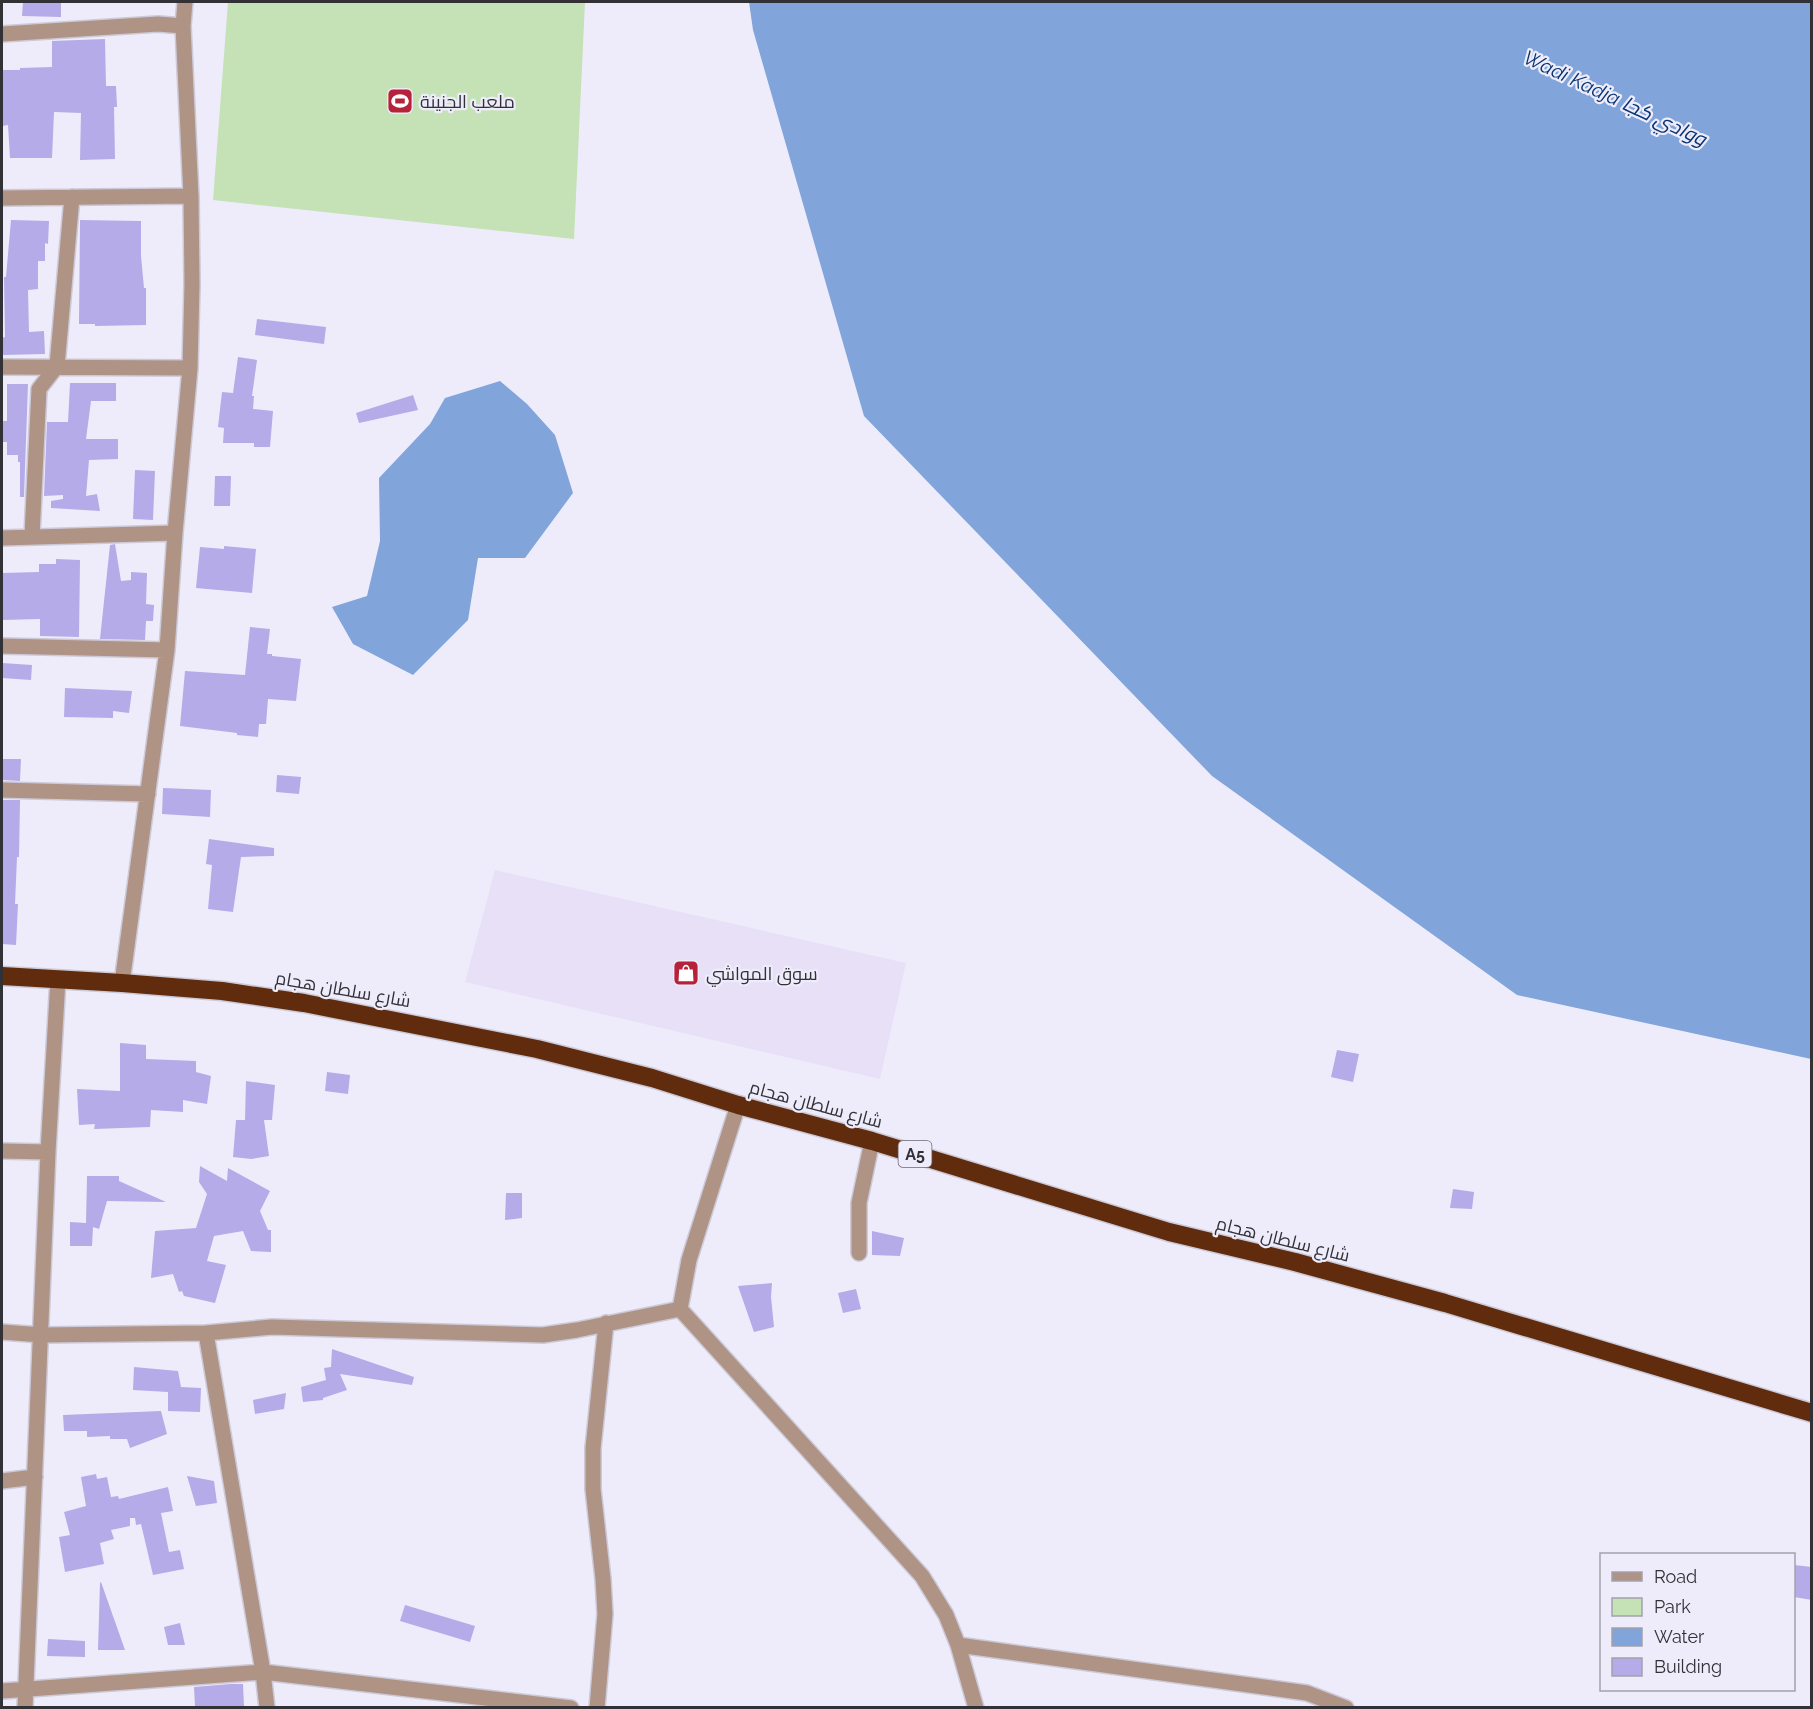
<svg xmlns="http://www.w3.org/2000/svg" width="1813" height="1709" viewBox="0 0 1813 1709" font-family="Raleway,Cairo,sans-serif">
<rect width="100%" height="100%" fill="#eeecfb"/>
<path fill="#e8e0f6" d="M495,870L906,963L880,1079L465,982Z"/>
<path fill="#c4e2b6" d="M228,2H585L574,239L213,200Z"/>
<path fill="#81a5da" d="M749,2H1811V1059L1517,995L1212,776L864,416L753,30Z
M500,381L527,404L555,435L573,493L525,558H478L468,620L413,675L353,644L332,607L367,596L380,541L379,478L430,424L445,398Z"/>
<path fill="#b4abe8" d="M23,2H61V17L22,16Z
M105,39L106,86H116L117,107H114L115,159L80,160L81,113L54,112L52,158H10L8,125L2,126V70H20V68L52,67V41Z
M11,220L49,221L48,244L45,243V261H38V289L28,290L29,332L44,331L45,354L2,355V338L5,337L4,277H6Z
M80,220L141,221V256L144,288H146V325L95,326V324H79Z
M257,319L326,327L324,344L255,335Z
M238,357L257,360L252,396H254L253,409L273,411L270,447H254V443H223L224,428L218,427L222,392L233,393Z
M70,383H116V401H91L86,439H118V459L89,460L86,496L97,494L100,511L51,508V501L63,499V495L44,496L47,422H68Z
M7,384H28L24,497H20V462H18V455H7V442H2V421H7Z
M413,395L418,410L359,423L356,413Z
M135,470L155,471L153,520L133,519Z
M215,476H231L230,506H214Z
M115,544L121,581L131,580V572L147,573L146,604L154,605L153,621H146L145,640L100,639L110,545Z
M224,546L256,549L252,593L196,588L200,547L224,549Z
M56,559L80,560L79,637L40,636V619L2,620V573L39,572V564H56Z
M250,627L270,629L267,654H272V656L301,659L296,701L268,699L266,724H259L258,737L237,735V733L180,726L185,671L245,675Z
M2,663L32,665L31,680L2,678Z
M65,688L132,691L129,713L113,711V718L64,717Z
M2,759H21L20,781L2,780Z
M277,775L301,777L299,794L276,792Z
M163,788L211,790L210,817L162,814Z
M2,800H20L19,857H17L15,904H18L16,945L2,944Z
M209,839L274,848V856L241,857L233,912L208,909L212,865L206,864Z
M120,1043L146,1045V1059L196,1061V1072L211,1076L207,1104L183,1100V1112L151,1110L150,1127L94,1129L95,1124L79,1125L77,1089L120,1091Z
M1337,1050L1359,1054L1353,1082L1331,1077Z
M327,1072L350,1075L348,1094L325,1091Z
M246,1081L275,1085L272,1120H264L269,1156L251,1159L233,1157L236,1120H245Z
M200,1166L227,1181L228,1168L270,1191L260,1211L268,1230H271V1252L251,1251L243,1231L214,1236L207,1261L226,1265L215,1303L184,1296L182,1291L179,1292L173,1274L151,1278L155,1231L196,1228L207,1194L199,1182Z
M87,1176H119V1181L166,1202L107,1201L99,1229L93,1227L92,1246H70V1222L86,1223Z
M1453,1189L1474,1192L1472,1209L1450,1208Z
M506,1193H522V1218L505,1220Z
M872,1231L904,1238L900,1256L872,1255Z
M772,1283L771,1297L774,1327L754,1332L738,1286Z
M856,1289L861,1309L843,1313L838,1293Z
M332,1349L414,1377L412,1385L340,1374L347,1390L323,1398V1400L303,1402L301,1387L326,1380L324,1368L331,1367Z
M134,1367L178,1371L181,1387L201,1388L200,1412L168,1411V1392L133,1390Z
M286,1393L284,1409L255,1414L253,1400Z
M161,1411L167,1434L130,1448L127,1439H110V1436L87,1437V1431H64L63,1415Z
M96,1474L97,1479L107,1477L111,1497L118,1496L119,1499L168,1487L173,1511L161,1513L169,1552L180,1550L184,1569L153,1575L141,1524L136,1525L135,1518H130V1526L111,1530L114,1539L100,1543L104,1564L65,1572L59,1537L70,1535L64,1512L86,1506L81,1477Z
M187,1476L214,1481L217,1503L196,1506Z
M1794,1565L1812,1567V1600L1794,1597Z
M101,1582L125,1650H98L100,1583Z
M405,1605L475,1626L470,1642L400,1621Z
M180,1623L185,1645H168L164,1627Z
M48,1639L85,1641V1657L47,1656Z
M231,1684H243L244,1707H195L194,1687Z"/>
<g fill="none" stroke-linecap="round" stroke-linejoin="round">
<defs>
<path id="minor" d="M2,34L158,24L183,26
M2,198L191,196
M2,367L190,368
M32,536L39,389L57,366L72,197
M2,538L175,533
M2,646L167,650
M2,790L148,794
M122,983L167,650L175,533L190,368L192,284L191,196L183,26L185,2
M2,1151L48,1152
M859,1253V1203L872,1141
M680,1309L922,1576L946,1615L958,1645L976,1708
M2,1332L42,1335L206,1333L272,1327L543,1335L577,1330L680,1309L689,1260L738,1105
M206,1333L263,1672L267,1708
M2,1481L35,1477
M958,1645L1307,1693L1346,1708
M2,1691L263,1672L571,1708
M25,1708L48,1152L58,979
M597,1708L605,1614L603,1579L593,1489V1448L606,1323"/>
<path id="highway" d="M2,976L122,983L222,991L304,1003L537,1049L652,1078L738,1105L872,1141L1169,1232L1295,1262L1445,1303L1812,1413"/>
</defs>
<use href="#minor" stroke="#cccad8" stroke-width="18"/>
<use href="#highway" stroke="#cccad8" stroke-width="21"/>
<use href="#minor" stroke="#af9385" stroke-width="15"/>
<use href="#highway" stroke="#602c0d" stroke-width="18"/>
</g>
<defs>
<symbol id="stadium-square" viewBox="-11 -11 22 22"><rect x="-9" y="-9" width="18" height="18" rx="4" fill="#b5223a" stroke="#eeecfb"/><path d="M0-5a6.5 5 0 1 0 0 10a6.5 5 0 1 0 0-10ZM-3.5-1.8h7v3.6h-7Z" fill="#fff"/></symbol>
<symbol id="shop-square" viewBox="-11 -11 22 22"><rect x="-9" y="-9" width="18" height="18" rx="4" fill="#b5223a" stroke="#eeecfb"/><path d="M-5-2.5h2.3a2.7 3.5 0 0 1 5.4 0H5L5.5 6h-11ZM-1.5-2.5h3a1.5 2.3 0 0 0-3 0Z" fill="#fff"/></symbol>
</defs>
<g fill-rule="evenodd">
<use href="#stadium-square" x="385" y="86" width="30" height="30"/>
<use href="#shop-square" x="671" y="958" width="30" height="30"/>
</g>
<g text-anchor="middle" dominant-baseline="central" stroke-width="4.5" stroke-linejoin="round" paint-order="stroke">
<rect fill="#eeecfb" stroke="#6a6971" stroke-width="1.5" x="898.5" y="1141" width="33" height="26" rx="4.5"/>
<g font-size="16" font-weight="bold" fill="#313136">
<text x="915" y="1154">A5</text>
</g>
<g font-size="18" fill="#313136" stroke="#eeecfb" text-anchor="start">
<text x="420" y="101">ملعب الجنينة</text>
<text x="706" y="973">سوق المواشي</text>
</g>
<g font-size="18" fill="#313136" stroke="#eeecfb">
<text transform="translate(343 989) rotate(10)">شارع سلطان هجام</text>
<text transform="translate(816 1104) rotate(15)">شارع سلطان هجام</text>
<text transform="translate(1283 1239) rotate(14)">شارع سلطان هجام</text>
</g>
<g font-size="20" font-style="italic" fill="#073573" stroke="#eeecfb">
<text transform="translate(1615 98) rotate(25)">Wadi Kadja ووادي كجا</text>
</g>
</g>
<rect width="1813" height="1709" fill="none" stroke="#313136" stroke-width="6"/>
<rect x="1600" y="1553" width="195" height="138" fill="#eeecfb" stroke="#a2a1ac" stroke-width="1.5"/>
<rect x="1612" y="1572" width="30" height="9" fill="#af9385" stroke="#a2a1ac" stroke-width="1.5"/>
<text x="1654" y="1583" font-size="18" fill="#313136">Road</text>
<rect x="1612" y="1598" width="30" height="18" fill="#c4e2b6" stroke="#a2a1ac" stroke-width="1.5"/>
<text x="1654" y="1613" font-size="18" fill="#313136">Park</text>
<rect x="1612" y="1628" width="30" height="18" fill="#81a5da" stroke="#a2a1ac" stroke-width="1.5"/>
<text x="1654" y="1643" font-size="18" fill="#313136">Water</text>
<rect x="1612" y="1658" width="30" height="18" fill="#b4abe8" stroke="#a2a1ac" stroke-width="1.5"/>
<text x="1654" y="1673" font-size="18" fill="#313136">Building</text>
</svg>
